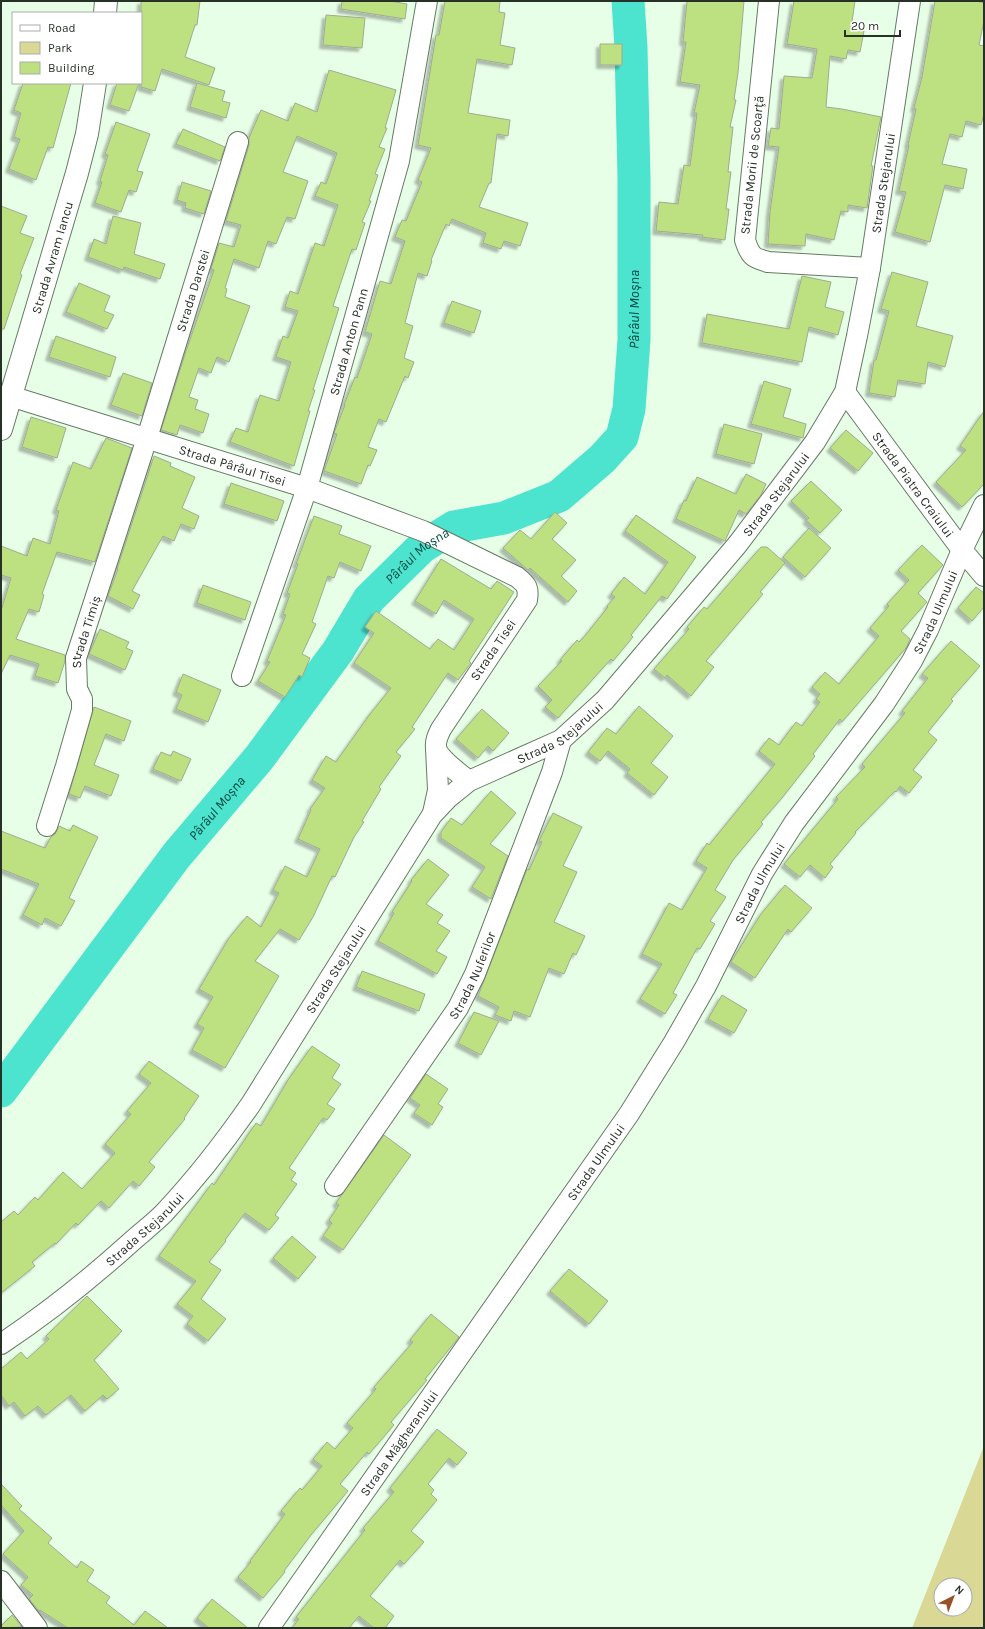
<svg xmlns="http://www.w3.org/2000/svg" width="985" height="1629" viewBox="0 0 985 1629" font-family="Karla,sans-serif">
<defs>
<filter id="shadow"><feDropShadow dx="-3.5" dy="3.5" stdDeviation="1" flood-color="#0004"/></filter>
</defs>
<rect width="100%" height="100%" fill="#e8ffe7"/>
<path fill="#d9d895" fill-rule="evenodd" d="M984,1446V1628H912ZM941,1585H965V1609H941Z"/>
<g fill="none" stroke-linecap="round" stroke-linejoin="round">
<path stroke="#4ce3cf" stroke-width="33" id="s1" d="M1,1091L176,856L259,758L338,651L369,599L422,547L454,527L504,518L559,496L602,459L622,437L629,409L634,340V178L631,47L628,1"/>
</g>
<path fill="#bde181" stroke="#9fab90" filter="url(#shadow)" d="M141,1H200L197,25H195L185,57L215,68L209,85L162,69L155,91L141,87Z
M342,1H390L407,4L405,19L341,9Z
M445,1H500L499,12L505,13L500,45L515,48L512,65L477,59L468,113L510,120L508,136L497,134L491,183H489L479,207L528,223L520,246L504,241L501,249L483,243L486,233L452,219L449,226L446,224L431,260L432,261L427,276L418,273L405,323L413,326L404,358L414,362L408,378L405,376L386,422L379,419L368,447L377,450L370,466L368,465L361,484L324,471L337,434L334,433L345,405H344L355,377L357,378L372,334L365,332L380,281L391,284L405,241L395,237L402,220L406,221L422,182L418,180L431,148L418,145L436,35H439Z
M687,1H744L738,73L734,100H736L730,127H733L728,172H731L726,209H729L725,240L702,237L703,235L656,231L659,202L678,204L684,165L690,166L697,113H694L700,85L680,82L686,42H683Z
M794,1H855L851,29L864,31L860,52L848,50L846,59L830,56L826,107L842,109L881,117L871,166H873L867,208L848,205V212L841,211L834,240L806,234L805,246L768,244L770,212L779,147L768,146L771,128L779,129L784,76L812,78L817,49L787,44Z
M935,1H976L984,3V21L979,45L984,46V114L981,125L966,121L962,137L950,134L942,164L967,169L963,189L945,185L930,242L895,232L906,192L899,191L909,145H908L916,109L914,108L922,77Z
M326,15L365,18L362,48L323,45Z
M600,44H622V65H600Z
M329,70L396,90L385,128H387L379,147L385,149L375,174L378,175L369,201H371L362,222L365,223L356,250L352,249L333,306L339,308L313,390H315L308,411H310L294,466L230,442L236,428L248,432L260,395L279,401L291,362L276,357L283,336L288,338L298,311L285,307L290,291L298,294L315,243L324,246L338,205L315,196L321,182L326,184L337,153L297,136L283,172L308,181L295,219L287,217L276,244L268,241L259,268L234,259L225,288L227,289L225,297L250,306L229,362L217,357L211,373L199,368L189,397L198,400L195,409L209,414L203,433L180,425L177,435L161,430L186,351L214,270L211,269L219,243L234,247L241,225L226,221L249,145V138L261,110L288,121L295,103L317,112Z
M23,83H71L53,148L48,147L36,180L9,169L20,139L14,137L21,113L14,110Z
M117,83H139L129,111L110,105Z
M197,83L225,91L222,101L230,103L226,118L190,107Z
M116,122L150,134L137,171L143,172L136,192L129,190L121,212L95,203L102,182L100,181L108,155L105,154Z
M183,129L225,147L220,161L176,144Z
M182,182L211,191L204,214L185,208L186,203L177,200Z
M1,206L27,216L20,233L34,238L20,274L22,275L4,329H1Z
M113,216L141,223L134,254L165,264L160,279L124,267L123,270L88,257L94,239L106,244Z
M892,272L928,282L916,326L953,336L945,367L928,362L925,384L898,380L895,397L869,393L874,360H876L889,311L881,309Z
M802,276L831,282L825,307L844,312L838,335L809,327L802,362L702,343L707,314L789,329Z
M79,283L110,296L104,311L114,315L107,329L66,312Z
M452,301L481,311L474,333L444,323Z
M56,336L116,357L110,377L49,357Z
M123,373L152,383L142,416L111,405Z
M764,381L791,389L783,417L806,424L803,438L751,424Z
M984,411V484L962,507L936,482L966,450L960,446Z
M31,417L66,428L57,458L22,447Z
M724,424L762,434L754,464L716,454Z
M846,430L873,453L858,471L830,448Z
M106,438L132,448L95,562L57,552L42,594L44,595L39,612L29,609L16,639L65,655V661L58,683L35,676L39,664L10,655L1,674V611L11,578L1,575V546L27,556L33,538L50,544L59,511L56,510L73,462L91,469Z
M154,456L171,463L170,466L195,477L182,508L199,516L194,529L181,524L174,541L163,536L132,591L140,595L133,609L108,596L118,569H117Z
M746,474L766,484L761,495L746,514L739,510L725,541L676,519L684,500L686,501L697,477L736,494Z
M811,481L842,510L820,533L806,520L809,518L791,501Z
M231,483L284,501L277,521L224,504Z
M555,512L567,523L552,539L576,560L561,576L577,591L568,602L530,568L528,570L503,548L520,530L531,539Z
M636,515L696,557L667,599L662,596L631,635L633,637L613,661L611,659L558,718L545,707L552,700L538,686L562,661L560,660L577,640L579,642L584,637L608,607L607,606L615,597L611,594L624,577L645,594L668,562L625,531Z
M314,516L342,526L339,534L371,546L361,571L340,562L334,578L328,576L312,622L316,624L302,654L310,658L302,677L299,675L285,697L258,681L270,662L267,661L286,615L283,614L290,594L287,593L298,564H296Z
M809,528L831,548L805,577L783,557Z
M922,545L943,565L918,593L927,602L901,631L910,639L906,648L842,722L840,719L813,754L815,756L782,798L761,822L763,824L733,860L715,890L726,897L710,921L715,924L700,949L697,948L673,993L677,995L665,1014L640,999L662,964L642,954L669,903L682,910L707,868L696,861L707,843L709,845L775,764L759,751L769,738L779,745L796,722L802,726L820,702L816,699L820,694L812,687L825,672L839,684L879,636L870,628L889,606L887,604L909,580L898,570Z
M761,547H767L785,563L760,592L763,594L706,661L714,667L691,696L667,675L665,678L654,669L689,629L687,627L704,607L707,609Z
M441,559L491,589L497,581L514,592L469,661L471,663L458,680L448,673L412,727L415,729L396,752L401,756L379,787L381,789L362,821L364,822L354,837L335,877L332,876L313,917L299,940L280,929L255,961L279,976L225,1068L192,1050L204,1028L197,1024L213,997L199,989L229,938L247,916L261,927L279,893L273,890L285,866L307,877L320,849L298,839L311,810L310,809L325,788L312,780L326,756L336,762L370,714L391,688L354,663L374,633L365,627L376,611L430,649L438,639L454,650L474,619L444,600L436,614L415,601Z
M203,585L251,602L245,620L197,603Z
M976,587L984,593V607L972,621L958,608Z
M100,629L129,642L126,648L133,651L125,670L89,654Z
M951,641L980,666L951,699L953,701L928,732L937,740L913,770L922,777L909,793L900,786L896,792L895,791L855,832L856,833L830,864L833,867L825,878L810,865L800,877L784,864L838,799L836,797L865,767L862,764L905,713L902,711L928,678L922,674Z
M183,674L221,690L208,722L176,709L182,695L176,692Z
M639,706L673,736L651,763L668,777L654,795L627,773L630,769L608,751L600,761L588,752L607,728L616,734Z
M94,707L131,721L124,741L106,734L94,765L119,775L111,796L85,786L80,798L69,794Z
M482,709L509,733L493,751L488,746L478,758L456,739Z
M173,751L191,759L181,781L153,769L161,752L171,756Z
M491,791L516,813L490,844L508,856L491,899L472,887L485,867L441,838V832L451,818L462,825Z
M553,813L582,827L563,866L577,872L554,922L585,936L576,955L573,953L564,974L549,968L530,1017L514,1011L511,1021L495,1015L499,1007L478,996L527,869L529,870L542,842L539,841Z
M73,825L98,837L69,898L75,901L61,926L45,918L42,925L23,915L39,884L1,869V831L45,848L51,837L55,834L59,826L70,831Z
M428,859L449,875L426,904L443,915L437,923L450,931L436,951L447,957L437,974L378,941L394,913L392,912L412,881L411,880Z
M785,885L812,908L791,932L788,929L755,978L731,962L761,914Z
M362,971L425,994L419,1011L356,987Z
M722,995L747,1010L734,1033L708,1019Z
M474,1012L499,1021L481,1055L458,1043Z
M312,1046L340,1065L332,1078L341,1084L327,1104L335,1109L327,1120L323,1118L289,1168L296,1173L291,1180L297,1184L275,1215L279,1218L269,1230L245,1213L225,1240L226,1241L209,1262L221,1270L201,1299L226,1319L208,1341L187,1324L193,1316L177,1304L196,1281L159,1256L212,1183L214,1185L256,1123L261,1126L288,1080Z
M149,1061L199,1096L184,1118L185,1119L149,1162L155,1167L139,1186L133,1181L109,1208L101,1201L78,1225L76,1223L56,1244L55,1243L32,1262L35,1266L1,1293V1222L14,1211L18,1215L35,1197L38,1200L63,1172L82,1189L115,1153L105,1144L131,1114L127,1111L151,1083L139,1074Z
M426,1074L448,1089L438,1104L443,1107L432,1125L414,1113L420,1105L410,1098Z
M384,1135L411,1155L343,1250L323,1236L332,1223L329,1220L339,1205L336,1203Z
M292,1236L316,1257L298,1279L273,1258Z
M569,1269L608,1301L589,1324L550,1291Z
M87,1296L122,1331L94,1360L119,1389L107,1399L103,1395L85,1411L71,1395L46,1415L38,1406L25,1416L14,1402L9,1406L1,1395V1369L21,1352L27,1359L49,1339L46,1336Z
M431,1314L459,1337L425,1379L427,1380L391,1422L394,1425L369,1454L367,1452L340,1484L348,1491L311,1535L284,1571L285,1572L263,1598L238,1577L251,1562L250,1561L285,1514L281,1511L300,1488L302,1490L322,1466L313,1459L327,1442L335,1449L353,1428L347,1423L376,1389L374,1387L413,1342L410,1340Z
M437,1429L467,1453L457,1465L449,1458L428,1484L434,1490L431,1494L437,1500L411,1531L424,1542L404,1564L400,1560L370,1596L394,1616L385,1628H374L359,1616L349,1628H292L299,1619L296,1617L365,1530L363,1528L394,1492L390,1488Z
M1,1484L22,1506L19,1509L52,1538L48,1543L77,1568L81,1561L94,1570L87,1581L110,1597L106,1603L134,1625L145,1611L168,1628H68L40,1610L39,1611L29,1599L33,1595L21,1585L28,1577L3,1554L24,1531L1,1505Z
M212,1599L248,1628H209L197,1618Z
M12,1615L22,1627L1,1628V1626Z"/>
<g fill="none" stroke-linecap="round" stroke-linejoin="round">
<defs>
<g id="street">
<path d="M769,1L745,240C750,256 753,258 768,262L870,268"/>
<path id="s2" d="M845,392L962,550L984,576"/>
<path id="s3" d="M10,396L307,488L423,531L517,577C527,585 529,588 527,600L441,729C438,735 435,741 436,748C439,759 460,774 469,781"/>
<path id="s4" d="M242,676L307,488L399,161L427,1"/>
<path d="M433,813L438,790L436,748"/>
<path id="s5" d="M47,826L66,766L82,710V699L77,689L76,658L147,438L238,142"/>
<path id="s6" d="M335,1186L458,1008L475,974L552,772L561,740"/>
<path id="s7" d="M1,1344C46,1314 89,1280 130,1243C141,1233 153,1224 164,1213C196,1179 224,1143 251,1104L432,815L448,798L469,781L561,740L605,700L737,545L815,442L845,392L857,336L870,268L910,1"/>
<path d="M1,1581L37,1628"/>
<path id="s8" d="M269,1628L629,1114L674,1042L706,986L762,874L794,823L884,704L912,661L928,630L962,550L984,505"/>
</g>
<g id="secondary">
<path d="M105,13L106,1"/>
<path id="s9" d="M1,429L77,173L87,134L95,83"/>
</g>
</defs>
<use href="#street" stroke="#667a65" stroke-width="22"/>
<use href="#secondary" stroke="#667a65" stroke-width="24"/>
<use href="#street" stroke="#fff" stroke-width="20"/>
<use href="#secondary" stroke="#fff" stroke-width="22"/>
</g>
<g text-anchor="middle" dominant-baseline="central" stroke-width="3" stroke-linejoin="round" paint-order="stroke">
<g font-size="13" fill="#283128" stroke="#fff">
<text transform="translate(752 165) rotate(-84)">Strada Morii de Scoarţă</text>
<text stroke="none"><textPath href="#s7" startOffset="1504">Strada Stejarului</textPath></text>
<text stroke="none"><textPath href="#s9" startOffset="179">Strada Avram Iancu</textPath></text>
<text stroke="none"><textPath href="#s5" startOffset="560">Strada Darstei</textPath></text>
<text stroke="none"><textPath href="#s4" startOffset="351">Strada Anton Pann</textPath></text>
<text stroke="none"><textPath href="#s3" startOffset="233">Strada Pârâul Tisei</textPath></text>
<text stroke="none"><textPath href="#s2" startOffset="115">Strada Piatra Craiului</textPath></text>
<text stroke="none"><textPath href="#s7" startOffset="1168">Strada Stejarului</textPath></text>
<text stroke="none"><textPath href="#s8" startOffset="1217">Strada Ulmului</textPath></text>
<text stroke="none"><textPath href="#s5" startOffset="202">Strada Timiș</textPath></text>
<text transform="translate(493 650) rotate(-56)">Strada Tisei</text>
<text stroke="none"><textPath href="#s7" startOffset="844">Strada Stejarului</textPath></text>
<text stroke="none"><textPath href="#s8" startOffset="893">Strada Ulmului</textPath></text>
<text stroke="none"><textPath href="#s7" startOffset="508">Strada Stejarului</textPath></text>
<text stroke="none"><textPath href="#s6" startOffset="252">Strada Nuferilor</textPath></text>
<text stroke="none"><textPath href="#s8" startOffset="569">Strada Ulmului</textPath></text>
<text stroke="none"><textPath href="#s7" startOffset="184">Strada Stejarului</textPath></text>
<text stroke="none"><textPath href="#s8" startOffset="226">Strada Măgheranului</textPath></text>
</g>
<g font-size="14" font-style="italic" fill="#024840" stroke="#fff">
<text stroke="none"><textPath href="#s1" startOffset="1052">Pârâul Moșna</textPath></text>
<text stroke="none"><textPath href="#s1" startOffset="680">Pârâul Moșna</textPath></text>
<text stroke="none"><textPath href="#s1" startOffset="356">Pârâul Moșna</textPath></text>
</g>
</g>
<rect width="985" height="1629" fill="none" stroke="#283128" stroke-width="4"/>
<rect x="12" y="12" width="130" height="72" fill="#ffffff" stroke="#a9ada9"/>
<rect x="20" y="25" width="20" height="6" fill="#ffffff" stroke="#a9ada9"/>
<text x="48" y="32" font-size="12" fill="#283128">Road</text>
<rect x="20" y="42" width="20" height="12" fill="#d9d895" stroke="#a9ada9"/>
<text x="48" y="52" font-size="12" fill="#283128">Park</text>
<rect x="20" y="62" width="20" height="12" fill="#bde181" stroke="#a9ada9"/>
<text x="48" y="72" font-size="12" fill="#283128">Building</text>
<g transform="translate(953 1597) rotate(42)"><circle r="19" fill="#ffffff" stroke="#a9ada9"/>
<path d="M0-3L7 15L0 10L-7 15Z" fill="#965126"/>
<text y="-6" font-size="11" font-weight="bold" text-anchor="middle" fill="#283128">N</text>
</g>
<path d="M845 30v6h55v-6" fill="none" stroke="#283128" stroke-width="2"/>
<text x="851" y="30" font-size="12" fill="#283128" stroke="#ffffff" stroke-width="3" paint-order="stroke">20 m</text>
</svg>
